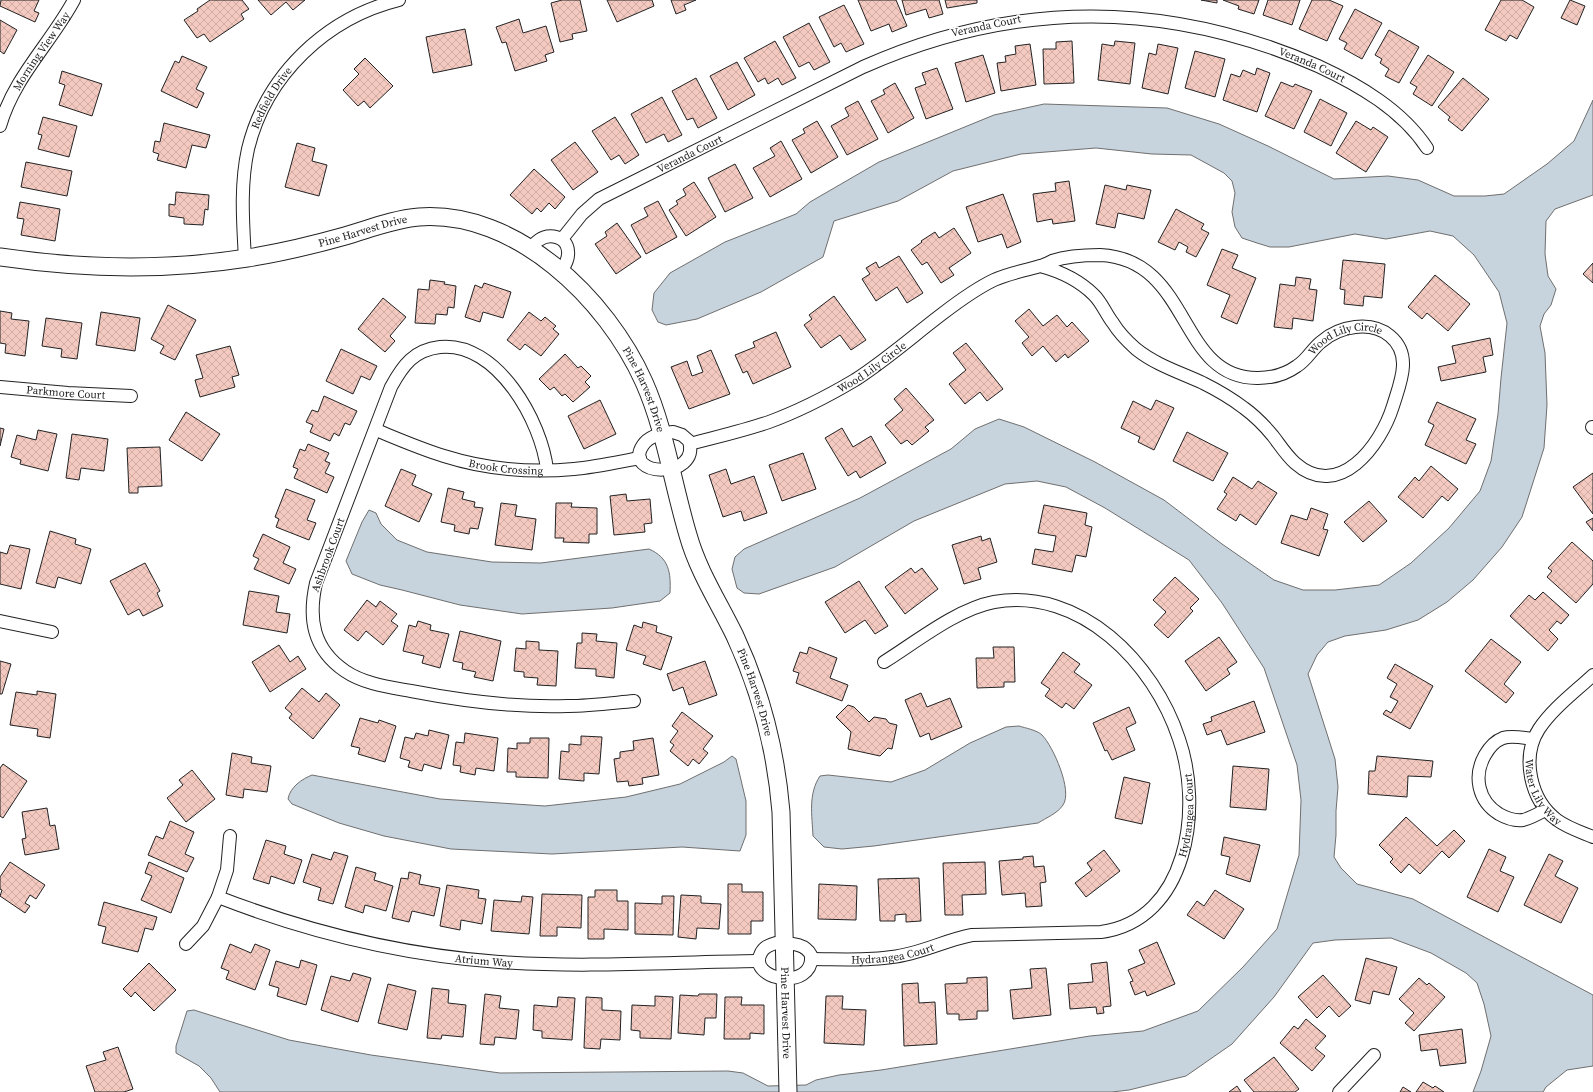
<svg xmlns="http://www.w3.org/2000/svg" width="1593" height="1092" viewBox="0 0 1593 1092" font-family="'Source Serif 4',serif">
<defs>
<pattern id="building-cross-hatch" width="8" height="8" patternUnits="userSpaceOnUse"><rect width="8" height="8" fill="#f3c9c0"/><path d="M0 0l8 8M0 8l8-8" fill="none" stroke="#d0aca5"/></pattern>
</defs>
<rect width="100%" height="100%" fill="#fff"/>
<path fill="#c7d3dd" stroke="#6f6f6f" d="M1593,100V195L1555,209L1546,221L1545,254L1548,276L1556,289L1551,305L1544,314L1540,326L1545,353L1547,405L1544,448L1522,517L1502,547L1473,580L1447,602L1418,620L1386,630L1345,636L1328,642L1317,655L1308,674L1335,759L1338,787L1336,811V835L1334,857L1341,868L1357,884L1413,899L1593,995V1066L1567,1070L1546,1087L1543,1092H1473L1481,1071L1491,1036L1484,1004L1477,983L1466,973L1431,953L1391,938L1335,940L1313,943L1274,997L1232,1044L1186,1076L1129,1090L1112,1092H220L211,1078L199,1066L176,1053V1046L187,1011L194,1010L289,1040L371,1055L500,1073L728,1071L743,1073L768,1086L806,1085L816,1080L839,1075L881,1070L1090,1036L1143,1031L1198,1011L1243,967L1277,929L1299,855L1301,800L1297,765L1264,668L1222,603L1189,560L1105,508L1066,487L1037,481L1005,484L914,521L835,567L759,594L744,593L737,588L732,569L735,557L744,549L860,498L951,449L975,429L999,419L1024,427L1095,462L1164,500L1222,544L1274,580L1303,590H1335L1379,585L1411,563L1449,528L1480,491L1491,461L1498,414L1501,378L1507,323L1499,292L1474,255L1453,236L1430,231L1386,239L1355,234L1289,247H1270L1257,243L1242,238L1235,227L1232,212L1235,193L1232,181L1224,173L1191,155L1152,154L1096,148L1021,154L953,171L898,201L834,221L823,257L761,292L697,319L666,325L658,322L652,310L654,293L670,273L725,242L796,214L810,202L879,162L994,115L1044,104L1167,108L1219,124L1268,146L1334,179L1388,176L1418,180L1454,196H1485L1504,194L1547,164L1574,141Z
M369,510L376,513L381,524L397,540L427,552L492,562L541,563L649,549C669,558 671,572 670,593L660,601L612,608L522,614L460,605L402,590L380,585L352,574L346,561L362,522Z
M1019,726C1025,728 1037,730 1042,735C1053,746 1073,791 1063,805C1058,813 1046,818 1038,823L874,846L842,849L824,847L813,836C812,815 808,794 820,776L828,775L891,782L925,770L970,743L1006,727Z
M732,756L736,759L746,801V835L740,851L682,847L552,854L451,849L384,836L339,823L292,804L288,799C290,787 302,779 312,775L440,799L545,806L626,797L680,784L724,762Z"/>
<path fill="url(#building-cross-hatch)" stroke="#222" d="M1,0H39L34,11L39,13L35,22L0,6Z
M210,0H242L249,9L241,14L244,19L210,42L204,34L197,38L184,20L198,11L197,9Z
M258,0H305L293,10L286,2L271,15Z
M562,0H580L587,31L572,34L573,39L560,42L551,3Z
M607,0H652L654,6L617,22Z
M671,0H696L684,5L686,10L676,14Z
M858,0H896L907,26L892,32L889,24L871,31Z
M902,0H939L943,14L929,18L926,9L906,15Z
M945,0H977V3L947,8Z
M1201,0H1217V3Z
M1223,0H1259L1254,14L1238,9L1239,6Z
M1268,0H1300L1292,25L1263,15Z
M1312,0H1329L1343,6L1327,41L1299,29Z
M1501,0H1522L1534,7L1517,39L1510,35L1506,41L1485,30Z
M1570,0L1585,6L1577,25L1561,18Z
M844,5L864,44L846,52L841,43L834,47L819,17Z
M1355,9L1382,23L1362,59L1344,49L1347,43L1339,39Z
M519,19L523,33L546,26L554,52L545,55L547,61L515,71L506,42L502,43L496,27Z
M0,20L17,30L4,54L0,51Z
M809,23L830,62L814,70L809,62L799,67L783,37Z
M465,29L472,65L433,73L426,37Z
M1389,30L1419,47L1399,83L1385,76L1389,69L1380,63L1382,59L1375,55Z
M775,41L796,78L782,85L778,78L768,84L765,78L758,82L744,58Z
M1072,41L1074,83L1044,84L1043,49H1056V42Z
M1115,41L1135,43L1130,84L1098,80L1102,44L1114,46Z
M1030,44L1036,85L1001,91L997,63L1006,62L1005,56L1016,54L1015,46Z
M1158,44L1178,48L1168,94L1142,88L1149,53L1156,55Z
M1195,51L1225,59L1215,97L1185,88Z
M983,55L995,93L966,102L955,63Z
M1428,55L1454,72L1432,106L1413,94L1417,87L1410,83Z
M182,56L207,67L196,89L204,93L197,108L161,91L175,61L179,63Z
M365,58L393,86L370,108L364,101L358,106L343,90L359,74L354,69Z
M737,62L755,95L728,110L710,76Z
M937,68L953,109L926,119L915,88L926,84L922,73Z
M1257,68L1270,73L1257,112L1223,100L1231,74L1240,77L1243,70L1255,75Z
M62,71L102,84L92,116L59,105L65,85L59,83Z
M696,78L717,118L698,128L693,118L687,120L672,91Z
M1463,78L1489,99L1462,131L1448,120L1450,117L1438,107Z
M1281,82L1293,87L1295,84L1312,91L1294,129L1265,116Z
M895,83L914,118L888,133L871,101L885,94L883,90Z
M662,97L682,135L668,142L664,134L646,143L631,114Z
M1320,99L1347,113L1331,146L1304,132Z
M858,101L878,139L847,155L831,126L849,116L845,108Z
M43,117L77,126L69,157L38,149L42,135L38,134Z
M615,117L639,155L625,164L619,155L611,160L592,131Z
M817,121L838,157L811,173L792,140L805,133L803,129Z
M1356,121L1371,130L1373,127L1388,137L1366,172L1336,153Z
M164,123L210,135L206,148L192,145L186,168L157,160L159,154L153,152L155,141L160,142Z
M781,141L802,179L770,197L753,168L775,156L770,148Z
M575,142L598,172L573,190L551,160Z
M297,143L315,148L312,161L327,165L319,196L285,187Z
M26,162L72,171L67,196L21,187Z
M735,164L753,198L725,212L708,178Z
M534,169L565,197L555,209L549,203L541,212L537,208L532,214L510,195Z
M1069,181L1075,221L1053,224L1052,219L1037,222L1033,194L1056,191L1055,183Z
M694,182L716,217L686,236L669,210L678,204L676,201L686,195L683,189Z
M1105,185L1126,190L1127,185L1151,190L1144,219L1118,213L1115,228L1096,224Z
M176,192L209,195L208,210L205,209L203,225L184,224V218L169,216V204L175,205Z
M1003,194L1021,242L1007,248L1002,234L978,242L966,207Z
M658,201L677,237L646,254L631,225L648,216L644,208Z
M20,202L60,209L55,241L21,235L24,219L17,218Z
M1176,209L1204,224L1201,229L1209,233L1196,257L1186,252L1188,247L1179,242L1175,250L1158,242Z
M617,223L641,257L616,274L595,244L607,236L605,232Z
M954,228L971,253L949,268L954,275L941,283L927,262L922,265L911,250L922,242L921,241L935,232L939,238Z
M1222,249L1238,255L1232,268L1256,278L1237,324L1221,317L1230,295L1207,285Z
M899,256L923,293L907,303L897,287L876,301L862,279L870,274L866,268L876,262L879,268Z
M1343,260L1385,264L1382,298L1364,296L1363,306L1344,304L1345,290L1340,289Z
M1593,263V283L1583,274Z
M1435,275L1470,304L1448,331L1427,313L1422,319L1408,307Z
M1296,277L1311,279L1309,289L1317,290L1313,321L1293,318L1292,329L1274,327L1280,284L1295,286Z
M430,280L445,282L444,284L456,286L454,308L448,307L447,315L436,314L435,324L415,323L418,289L429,290Z
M484,283L511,292L503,318L483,312L480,322L465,317L475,285L482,288Z
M834,296L866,340L851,350L840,335L821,348L804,325L812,319L809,315Z
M383,298L406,317L390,336L395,341L385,352L358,329Z
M168,305L196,320L175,360L160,353L164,346L151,339Z
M1029,309L1043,326L1057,315L1067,327L1072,322L1089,341L1068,358L1065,354L1056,362L1043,346L1032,356L1022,343L1029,337L1015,321Z
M0,311L12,313L11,319L29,321L25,356L5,353L6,344L0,343Z
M101,312L140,318L135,351L96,345Z
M529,312L541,321L545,317L556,326L553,329L559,334L541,356L525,344L520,350L507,340Z
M46,318L82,323L77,359L61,357L62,349L42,346Z
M776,332L791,367L753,384L747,371L743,373L735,355L755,347L753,342Z
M1490,338L1493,355L1483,357L1486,372L1441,381L1438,367L1456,363L1452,346Z
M966,343L1003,389L987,401L980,392L965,404L949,384L966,370L953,353Z
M230,346L239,375L232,377L235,387L200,397L195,380L203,378L196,355Z
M341,349L377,366L370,380L361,376L353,394L326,381Z
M711,350L730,394L689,409L671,367L687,361L692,376L703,372L697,356Z
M565,354L578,368L581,366L591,376L585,382L590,387L573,402L565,394L562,396L554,387L550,390L539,379Z
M906,388L934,420L925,427L929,431L912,445L907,440L901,444L885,425L903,410L894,399Z
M324,396L357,411L350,425L345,423L339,436L334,433L330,441L310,432L313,425L306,422L312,410L318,412Z
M600,400L616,434L584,449L568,416Z
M1156,400L1174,408L1154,450L1138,442L1140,437L1121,428L1133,401L1151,410Z
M1437,402L1476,419L1466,440L1476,444L1466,464L1425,445L1434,425L1428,422Z
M186,412L220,434L202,461L169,440Z
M0,428L4,429L0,446Z
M842,428L853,447L871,436L886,463L860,478L856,471L848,476L825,438Z
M38,430L57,434L48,471L20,464L21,460L11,457L17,435L36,440Z
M1187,432L1228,453L1213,481L1173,461Z
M72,434L108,439L104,471L81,468L79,480L66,478Z
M308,444L329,453L325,461L330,463L325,473L334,477L327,493L294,478L298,469L293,467L300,449L305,451Z
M160,447L162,486L138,487V493H129L127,448Z
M803,453L816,489L782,501L769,465Z
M1431,466L1458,489L1448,501L1442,496L1423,518L1398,497L1415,477L1419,481Z
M401,469L416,475L412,485L432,494L419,522L385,506Z
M726,469L731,484L754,476L767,513L744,521L741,511L723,517L709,475Z
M1593,473V514L1573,487Z
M1233,477L1252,489L1258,481L1277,493L1256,525L1240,514L1236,521L1217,509L1227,494L1224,492Z
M448,488L464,492L462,499L475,502L474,507L483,508L478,529L470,528L469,534L454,531L455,525L441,522Z
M286,489L315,500L307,520L316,523L309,540L276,527L279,519L275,517Z
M626,494L627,501L650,499L652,523L644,524L645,532L614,535L610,496Z
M1369,501L1387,521L1363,542L1344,522Z
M501,503L517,505L515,516L536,519L532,550L495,545Z
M556,503H572L571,507L597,508V534H589V543L563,542L564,538H555Z
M1044,505L1087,513L1085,525L1092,527L1086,557L1076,555L1072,572L1032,564L1035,549L1053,552L1056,536L1038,533Z
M1311,508L1328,514L1323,529L1328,530L1319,556L1281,543L1291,515L1307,520Z
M1593,518V531L1586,522Z
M50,531L76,539L75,544L91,549L81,584L58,577L55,588L36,583Z
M263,534L290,547L283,563L296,569L289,584L254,569L259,559L253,556Z
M981,536L982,541L990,538L997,562L978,568L981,579L964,584L952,545Z
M1572,542L1593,561V584L1576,603L1547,577L1552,571L1548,568Z
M10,545L30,549L21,589L0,584V552L7,554Z
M145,563L160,591L157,593L163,606L143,616L139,609L128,615L110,581Z
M911,568L915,573L922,568L938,589L905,614L885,587Z
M1175,577L1199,599L1190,608L1193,611L1168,638L1154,625L1166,612L1153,600Z
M859,581L888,626L875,634L865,620L845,633L825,602Z
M249,591L279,596L276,612L290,614L287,633L243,625Z
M1543,592L1569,615L1561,624L1557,621L1549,630L1558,639L1548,651L1510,616L1529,595L1535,600Z
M367,600L376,607L380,601L397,614L391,621L398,626L383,645L366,631L358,641L344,630Z
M418,621L431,625L430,630L449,634L440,668L422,663L424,656L403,651L409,625L416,627Z
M643,622L657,626L656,632L672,637L661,670L643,664L646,656L626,650L634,625L642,628Z
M460,631L501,641L493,681L474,677L476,672L462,669L463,663L453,661Z
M582,633L597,634L596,641L617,643L614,678L596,676V669L575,668L577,643H582Z
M1219,637L1237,662L1227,669L1230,674L1206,691L1185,661Z
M1491,639L1521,662L1504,684L1514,693L1506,703L1465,671Z
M526,641L539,642V650L558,651L556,686L537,685L538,678L524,677V672L514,671L516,648L526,649Z
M279,645L290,662L298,656L306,669L270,692L252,662Z
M809,647L837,658L830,678L848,685L842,701L796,683L799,673L793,671L800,652L807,654Z
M993,647H1014L1015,682H1004V687L977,688L976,658H994Z
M1063,652L1080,664L1074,672L1092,685L1074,709L1066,703L1062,708L1045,696L1050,689L1041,683Z
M0,661L11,664L2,694H0Z
M705,661L717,695L689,705L683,687L673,691L667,674Z
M1395,664L1433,686L1410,729L1383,714L1386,710L1391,713L1398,701L1390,697L1397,684L1387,678Z
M302,688L319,702L326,693L340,705L313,739L289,718L292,714L285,708Z
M37,691L56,694L50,738L37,736L38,729L10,725L16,692L37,695Z
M921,693L927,707L950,698L962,727L931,740L929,733L920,737L905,700Z
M1254,701L1265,732L1227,745L1221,730L1207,735L1203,724L1212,721L1211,717Z
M848,705L854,707L869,722L874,717L886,719L889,723L897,725L892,749L888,748L880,756L848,749L851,732L836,717Z
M1129,707L1136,723L1126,728L1135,750L1112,760L1107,750L1105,751L1093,723Z
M682,712L713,736L703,749L708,753L699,764L693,759L688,766L670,751L674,745L670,742L678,731L672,726Z
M360,718L378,723L379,720L396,726L385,762L358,754L360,748L351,746Z
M429,730L449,735L441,769L424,764L422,771L408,767L410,761L400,758L405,737L414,739L416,733L428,736Z
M465,733L498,738L494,771L476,768L475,775L460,772L461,766L453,765L456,742L464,743Z
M581,736L602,737L599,774L584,773V781L559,779L561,751L569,752V744L581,745Z
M530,738H549L548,778L516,777V772H507L508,748L517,749V743H530Z
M653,738L659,775L642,778L643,784L629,786L628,781L617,782L614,759L620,758V752L634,750L633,741Z
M232,753L252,757L251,763L271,766L267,792L244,789L243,798L226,795Z
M1377,756L1433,761L1431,777L1408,776L1407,797L1368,794L1369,771H1375Z
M3,764L27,781L3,818L0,816V768Z
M1233,766L1269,769L1266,810L1230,807Z
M192,770L215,799L186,822L167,798L183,785L179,780Z
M1124,777L1150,783L1142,824L1115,818Z
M47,808L50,826L55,825L59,849L25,855L22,839L26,838L22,812Z
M1406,817L1437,846L1454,830L1465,841L1449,858L1442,851L1420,874L1409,864L1401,873L1390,862L1393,859L1379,845Z
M170,821L194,832L185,854L194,858L187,872L148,855L156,836L163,839Z
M1224,837L1260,845L1250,882L1226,874L1230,857L1221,855Z
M266,840L286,846L284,854L302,860L294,884L271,876L269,884L253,879Z
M1489,849L1506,857L1500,871L1514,877L1498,912L1467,897Z
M1104,850L1120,871L1086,897L1075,883L1092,870L1087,863Z
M334,852L348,856L333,904L318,900L321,888L303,882L312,854L331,860Z
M1549,854L1563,861L1555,876L1578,888L1561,923L1524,905Z
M1033,856L1034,867L1044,866L1046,882L1040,883L1042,906L1026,907L1025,893L1002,895L999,861L1023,859V857Z
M10,862L45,885L36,899L30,895L25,903L30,906L25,913L0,896L2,890L0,889V877Z
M149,862L184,878L171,913L141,900L152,876L145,873Z
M985,862L986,894L962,895L963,915H945L943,863Z
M356,867L376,873L374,880L393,886L386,911L365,905L363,913L345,907Z
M409,872L421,875L419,884L440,888L434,916L412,911L409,922L392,918L401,878L408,879Z
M919,878L921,921L906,922V914L895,915V921H880L878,879Z
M728,884H742V892H763V921H751V934H728Z
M819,884L857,886L856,920L818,919Z
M447,885L479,890L478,898L486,899L482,924L461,920L460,930L440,926Z
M595,890H617V901H628V930L604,929V939H588V897H595Z
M1215,890L1244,909L1224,939L1187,915L1197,901L1204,906Z
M542,894L582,895L581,928L557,927V936H540Z
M681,895L701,896V903L721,904L719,929L697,928L696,939L678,937Z
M522,896L533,897L529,934L491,931L494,900L521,902Z
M662,896H674L673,935L635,934V903L662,904Z
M104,902L157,917L153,930L145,928L138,952L102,943L106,927L98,925Z
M1157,942L1175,984L1147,996L1145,991L1135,995L1130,982L1133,981L1128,970L1145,963L1139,950Z
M230,944L251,953L255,944L270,950L255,990L226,979L229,971L221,968Z
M1366,958L1397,967L1389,995L1373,991L1370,1004L1355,1000Z
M301,960L317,965L306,1005L277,996L279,988L269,985L276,961L299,968Z
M1107,962L1111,1006L1103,1007L1104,1013L1097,1014L1096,1007L1070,1009L1068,984L1093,982L1091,964Z
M149,963L176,990L154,1011L135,992L131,997L123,989Z
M1046,968L1051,1015L1013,1019L1010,990L1032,988L1030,969Z
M353,973L371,978L358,1022L321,1010L331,976L350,981Z
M1323,975L1351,1006L1339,1017L1329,1006L1317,1018L1298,997Z
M987,977L988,1011H977V1019L959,1020V1014H947L945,984L967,983V978Z
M1419,978L1427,985L1429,983L1445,997L1414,1031L1405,1023L1414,1013L1399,999Z
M918,983L919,1003L935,1002L937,1044L904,1046L902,984Z
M388,984L416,991L407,1030L378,1023Z
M432,988L449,990L448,1003L466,1005L463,1037L442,1035L441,1039L427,1038Z
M485,994L501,996L499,1008L519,1010L516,1039L495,1037L494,1045L480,1044Z
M699,994H717L716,1018H705L704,1035L678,1033L680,995L698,996Z
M655,996L673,997L671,1039L640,1038V1031L631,1030L632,1005L655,1006Z
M826,996H843L842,1009L866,1010L864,1045L824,1043Z
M558,997L575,998L572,1040L542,1038V1031L533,1030L534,1005L557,1007Z
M586,997L602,998V1010L621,1011L620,1040L601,1039L600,1049L584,1048Z
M725,997H742L741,1005H764V1034L750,1033V1039H724Z
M1306,1019L1326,1036L1315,1048L1325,1056L1312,1071L1280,1043L1294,1026L1298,1029Z
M1462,1029L1466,1063L1440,1066L1437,1049L1421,1051L1419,1035Z
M118,1047L133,1089L124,1092H95L86,1066L106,1060L103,1052Z
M1274,1057L1299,1089L1295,1092H1254L1244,1080Z
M1423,1082L1433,1088L1435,1086L1444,1092H1416Z
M1237,1086L1241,1092H1229Z
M1403,1087L1411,1092H1400Z"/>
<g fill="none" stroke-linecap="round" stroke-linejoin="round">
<defs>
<g id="street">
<path id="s1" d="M0,126C14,77 51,43 74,0"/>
<path id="s2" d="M562,239L582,214L599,199L863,67C1014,0 1167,0 1318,66C1359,85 1402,110 1427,148"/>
<path d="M529,249C532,246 535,243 539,240C549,233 567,236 568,251C569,259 565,265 561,272"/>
<path id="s3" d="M245,259C243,223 240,185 248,149C266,75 326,18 399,0"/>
<path id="s4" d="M0,387L68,393L131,396"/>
<path d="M1592,427L1593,428"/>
<path id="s5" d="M376,430C398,439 421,449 444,456C485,469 531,473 574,469C596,467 618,462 640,458"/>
<path d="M673,432L682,435L689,441C701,480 621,477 643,445C649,436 662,433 673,432Z"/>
<path id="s6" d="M690,444C716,437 743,431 769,422C799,411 828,396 855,380C886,360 913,336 942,314C959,301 975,289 994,280C1009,273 1024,271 1040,266C1044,265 1048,263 1052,261C1067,256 1084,255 1100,255C1192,259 1177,379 1258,378C1272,378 1286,374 1297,366C1307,360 1312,349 1321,342C1339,326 1371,320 1390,336C1413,355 1400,383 1393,406C1381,445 1339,502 1295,463C1286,455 1280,445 1273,436C1264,425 1255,416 1244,408C1231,398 1217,390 1203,383C1179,372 1156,365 1136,349C1127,341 1119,333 1113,323C1106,314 1102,303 1094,295C1080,281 1059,271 1040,266"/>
<path d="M547,470C542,422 497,341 440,347C414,350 403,365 391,387L316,583C308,619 313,649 345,671C364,684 389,687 411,691C463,701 515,708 568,706C590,706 612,703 634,701"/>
<path d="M0,621L52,632"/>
<path id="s7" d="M1593,675C1575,692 1553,708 1539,729C1521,757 1530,800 1557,820C1568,828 1581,832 1593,837"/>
<path d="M1533,739C1524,738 1512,735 1503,738C1495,741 1489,748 1485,755C1473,776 1478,801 1499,814C1506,818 1515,821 1523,820C1531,818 1538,814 1545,810"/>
<path id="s8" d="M230,836L227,870L218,897C308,932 402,955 499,962C585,968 672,962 758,961"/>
<path d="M776,943C789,944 804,942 811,955C815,992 746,980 761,953C764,947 769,945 776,943Z"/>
<path d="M186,944L203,926L218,897"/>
<path id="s9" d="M811,959C837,959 867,961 892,957C920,954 945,940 972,935L1101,932C1188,920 1203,808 1179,739C1154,663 1081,587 994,602C957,609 916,642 884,662"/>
<path d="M1339,1092L1374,1055"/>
</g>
<g id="secondary">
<path id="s10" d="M0,257C82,269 165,271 247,258C280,253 313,245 345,236C369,229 394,219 419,217C516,210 607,299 644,382C665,429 673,485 688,535C698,571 719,603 735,636C761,692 776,751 781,812L788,1092"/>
</g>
</defs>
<use href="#street" stroke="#222" stroke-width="14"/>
<use href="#secondary" stroke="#222" stroke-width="19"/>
<use href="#street" stroke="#fff" stroke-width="12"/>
<use href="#secondary" stroke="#fff" stroke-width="17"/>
</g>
<g text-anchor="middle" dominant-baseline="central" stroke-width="3" stroke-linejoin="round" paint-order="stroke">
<g font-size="11" fill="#222" stroke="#fff">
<text transform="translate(986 26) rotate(-12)">Veranda Court</text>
<text stroke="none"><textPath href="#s1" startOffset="86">Morning View Way</textPath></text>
<text stroke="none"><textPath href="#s2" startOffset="813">Veranda Court</textPath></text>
<text stroke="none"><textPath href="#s3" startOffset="167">Redfield Drive</textPath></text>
<text stroke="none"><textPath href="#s2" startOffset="156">Veranda Court</textPath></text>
<text stroke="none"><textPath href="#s10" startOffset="367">Pine Harvest Drive</textPath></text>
<text stroke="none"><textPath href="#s6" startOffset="771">Wood Lily Circle</textPath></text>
<text stroke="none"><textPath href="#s6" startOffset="199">Wood Lily Circle</textPath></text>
<text stroke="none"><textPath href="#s10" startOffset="727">Pine Harvest Drive</textPath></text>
<text stroke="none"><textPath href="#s4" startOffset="66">Parkmore Court</textPath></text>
<text stroke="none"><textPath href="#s5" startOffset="136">Brook Crossing</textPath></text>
<text transform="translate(328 555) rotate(-70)">Ashbrook Court</text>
<text stroke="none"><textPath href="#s10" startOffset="1051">Pine Harvest Drive</textPath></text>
<text stroke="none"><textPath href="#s7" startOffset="145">Water Lily Way</textPath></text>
<text stroke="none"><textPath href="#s9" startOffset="452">Hydrangea Court</textPath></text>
<text stroke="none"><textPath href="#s9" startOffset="82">Hydrangea Court</textPath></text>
<text stroke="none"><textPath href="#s8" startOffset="337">Atrium Way</textPath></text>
<text stroke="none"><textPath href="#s10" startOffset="1375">Pine Harvest Drive</textPath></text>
</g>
</g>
</svg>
